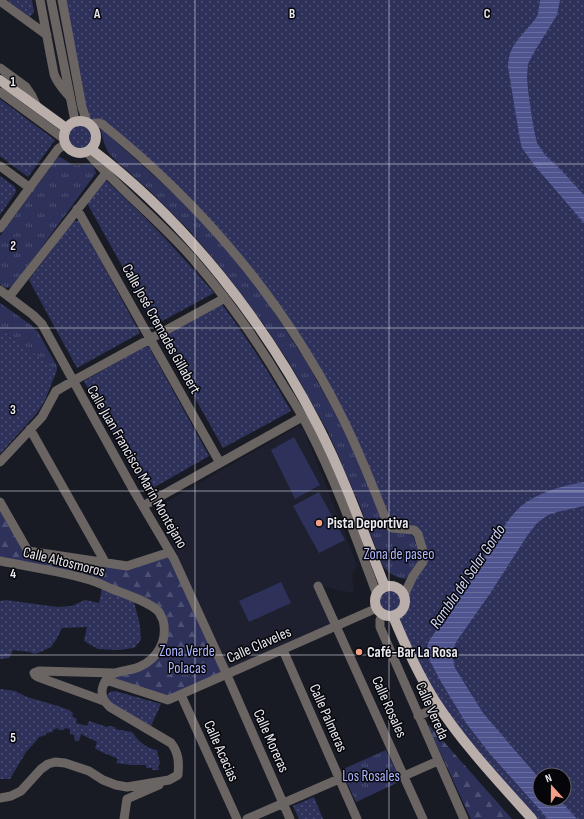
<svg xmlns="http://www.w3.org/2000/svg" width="584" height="819" viewBox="0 0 584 819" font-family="'Sofia Sans Condensed',sans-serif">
<defs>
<pattern id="grass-dots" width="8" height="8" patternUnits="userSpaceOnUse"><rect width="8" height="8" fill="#2e325a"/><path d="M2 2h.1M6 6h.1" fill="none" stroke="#4c5072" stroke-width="1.8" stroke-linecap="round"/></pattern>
<pattern id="forest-firs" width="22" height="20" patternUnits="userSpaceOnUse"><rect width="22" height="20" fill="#2e325a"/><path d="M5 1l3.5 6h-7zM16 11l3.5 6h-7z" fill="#4c5072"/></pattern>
<pattern id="park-tufts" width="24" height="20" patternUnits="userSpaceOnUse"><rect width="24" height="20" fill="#2e325a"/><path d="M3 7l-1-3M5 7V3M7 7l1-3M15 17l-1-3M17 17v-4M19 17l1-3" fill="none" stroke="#4c5072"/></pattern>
<pattern id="water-rules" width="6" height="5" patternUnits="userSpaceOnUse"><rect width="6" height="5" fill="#4f548f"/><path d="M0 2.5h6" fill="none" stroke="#686d9f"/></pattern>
</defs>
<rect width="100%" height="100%" fill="#191b24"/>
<path fill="#1e202f" d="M298,426L303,429L325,482L357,565L352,575L353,587L354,593L319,586L336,626L227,675L171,555L178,556L156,508Z"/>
<path fill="url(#grass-dots)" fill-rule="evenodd" d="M7,0H32L34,12L30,17Z
M62,0H584V819H534L431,694L397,615L403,608L405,604V599L414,574L418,534L392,528L306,354L210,225L102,124H90ZM540,775H564V799H540Z
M0,99L55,140L28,177L0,156Z
M65 137a15 15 0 1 1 30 0a15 15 0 1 1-30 0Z
M0,176L15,187L16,192L0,215Z
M103,181H107C145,216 180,253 214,293L155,325L87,203Z
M73,221H79L140,333L77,368L29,280Z
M221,303C247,338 270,373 291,411L223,448L161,337Z
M0,329C20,341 38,357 57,370L45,400L37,413L0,454Z
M145,346L149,347L209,456L146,492L84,381Z
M377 601a13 13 0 1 1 26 0a13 13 0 1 1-26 0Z
M102,589L134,602L140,625L141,640L134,648L118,650L98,649L84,641L87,627L62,628L56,640L51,647L38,653L34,654L30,652L13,650L12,653L9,658L0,659V601L6,600L57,607L72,606L85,600L99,603Z
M0,689L15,691L27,697L58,706L69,710L73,713L72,716L77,719L76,723L87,726L89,721L107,727L110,726L115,727V729L132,732C137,740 147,749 157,750L160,764L158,766L159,770H152V768H146V765H131L116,763L118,759C111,755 101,753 95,748L97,742L81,734L79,741H75L74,735L70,734V729L65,728L64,730H59L58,728L53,730V732L46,733V735L39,737L37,740L26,752L10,779H0Z
M115,691L161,704L151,726L111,703L107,695L110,692Z
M314,797L323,819H299L293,806Z"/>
<path fill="url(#forest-firs)" d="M0,502L25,550L127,566L170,552L227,675L168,700L106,680L140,667L162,646L159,612L91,580L0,561Z
M429,725L512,819H471L428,726Z"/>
<path fill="url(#park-tufts)" d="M100,127L185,204L229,253L265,298L307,363L335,413L359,462L391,532L408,533L413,536L421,557L407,577L405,579C395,577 389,574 383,566L358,501L328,432L290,364L267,329L242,295L217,263L190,231L148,189L115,160L108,152L104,143Z
M59,157C65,159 68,163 74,165C81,166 87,163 93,165L96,173L14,285L11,287L6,288L0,284V236L57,158Z
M0,303L31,325L38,332L57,366V370C37,357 20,341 0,329Z
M190,660L202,666L187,682L179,674Z
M386,750L401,781L356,802L341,770Z"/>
<path fill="#2e325a" d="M294,437L320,485L295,499L271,450Z
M319,492L345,540L319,553L293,506Z
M281,582L291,603L249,622L239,601Z"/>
<path fill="url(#water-rules)" d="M540,0H560L557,15L533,54L528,64L527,77L528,90L533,125L537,143L545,155L560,169L584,195V223L535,166L522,148L520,140L508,67C508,44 524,35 536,18C539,14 539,6 540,0Z
M584,482V506L557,512L548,515L537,523L527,536L489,595L456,642C452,652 452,658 455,668L483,713L519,755L540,779V799H559L577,819H548L491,755L466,723L440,680L428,657L427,650L428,643L503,528C508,521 512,515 518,509C535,493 562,486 584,482Z"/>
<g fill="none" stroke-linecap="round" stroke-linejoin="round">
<path stroke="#6a6462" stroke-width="9" d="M40,0L54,74C57,83 63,89 69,96
M51,0L75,121
M62,0L82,107L87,122
M0,1L47,35
M0,68L26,87L32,96L37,107
M0,92L63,138
M90,124L99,123L102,124C200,203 282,299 339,411C358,448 373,486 388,525L392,528L414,530L418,534L424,555L423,562L413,576L404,595
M87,152C120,190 160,221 193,259C228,299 258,342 285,388C293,401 301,413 308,427C336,481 356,538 377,595
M0,166L30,188
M77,209L220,463
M0,228L58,149L65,144
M0,290L33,315L42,324L134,491L174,559L227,675L290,819
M9,297L106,173
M30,429L105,562
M0,462L42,417L56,391L73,381L225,298
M0,502L28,551L127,566L170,552
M143,506L302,417
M0,561C30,567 60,571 90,580C97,582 105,586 112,589C125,594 150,602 159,612C160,614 162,618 163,620C168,640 158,659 139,667C132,670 119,671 113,674C104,679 99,691 104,700C105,702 108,705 110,707L171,743C179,753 179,763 178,775L169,780L127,787L116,785L103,780L89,771L65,763L55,762L48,764L41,769L21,791L11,796L0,798
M318,586L423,819
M383,614L380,620V627L464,819
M283,650L357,819
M106,680L168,700L377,608
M181,695L237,819
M104,701L38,677L35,675L34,673L39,671L114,673
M418,716L439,707
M404,776L438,761
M124,819L127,799L159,785
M247,819L339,779"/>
<path stroke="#baaeaa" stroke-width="10" d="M0,80L66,128
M64 137a16 16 0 1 1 32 0a16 16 0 1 1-32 0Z
M91,149C185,220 266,323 319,428C345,479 364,534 385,587
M375 601a15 15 0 1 1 30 0a15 15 0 1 1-30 0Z
M393,616C405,645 418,674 435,701C463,744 498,781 532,819"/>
</g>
<path fill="none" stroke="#e9eaf1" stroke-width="1" stroke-opacity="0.55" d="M195,0V819M389,0V819M0,164H584M0,328H584M0,491H584M0,655H584"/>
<g fill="#f39f85" stroke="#06060a" stroke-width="1.5">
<circle cx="319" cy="523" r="4"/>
<circle cx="359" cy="652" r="4"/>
</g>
<g text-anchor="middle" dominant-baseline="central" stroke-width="3" stroke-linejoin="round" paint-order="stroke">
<g font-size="15" fill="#e9eaf1" stroke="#06060a">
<text transform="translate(161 329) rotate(61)">Calle José Cremades Gillabert</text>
<text transform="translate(137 467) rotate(60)">Calle Juan Francisco Marín Montejano</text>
<text transform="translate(64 562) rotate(14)">Calle Altosmoros</text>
<text transform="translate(259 645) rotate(-24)">Calle Claveles</text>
<text transform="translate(389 707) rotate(66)">Calle Rosales</text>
<text transform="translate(432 711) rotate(66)">Calle Vereda</text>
<text transform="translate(328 718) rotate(66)">Calle Palmeras</text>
<text transform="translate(271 741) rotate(66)">Calle Moreras</text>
<text transform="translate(221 751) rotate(66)">Calle Acacias</text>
</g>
<g font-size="15" font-weight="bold" fill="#e9eaf1" stroke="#06060a" text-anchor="start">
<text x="327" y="523">Pista Deportiva</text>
<text x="367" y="652">Café-Bar La Rosa</text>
</g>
<g font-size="15" fill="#afb8ff" stroke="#06060a">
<text x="399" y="554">Zona de paseo</text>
<text x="187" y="651">Zona Verde<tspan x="187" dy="17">Polacas</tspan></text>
<text x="371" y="776">Los Rosales</text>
</g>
<g font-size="16" font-style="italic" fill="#d0d6fa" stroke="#06060a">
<text transform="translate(468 577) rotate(-56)">Rambla del Salar Gordo</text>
</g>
</g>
<g font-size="13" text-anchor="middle" font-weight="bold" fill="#e9eaf1" stroke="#06060a" stroke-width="3" stroke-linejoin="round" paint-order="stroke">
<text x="97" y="18">A</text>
<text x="292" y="18">B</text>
<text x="487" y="18">C</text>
<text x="13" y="86">1</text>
<text x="13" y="250">2</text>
<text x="13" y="414">3</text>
<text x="13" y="578">4</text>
<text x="13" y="742">5</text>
</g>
<g transform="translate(552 787) rotate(339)"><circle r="19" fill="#06060a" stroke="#616166"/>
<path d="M0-3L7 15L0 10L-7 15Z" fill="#f39f85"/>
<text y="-6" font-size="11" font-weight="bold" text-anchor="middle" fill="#e9eaf1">N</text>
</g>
</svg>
